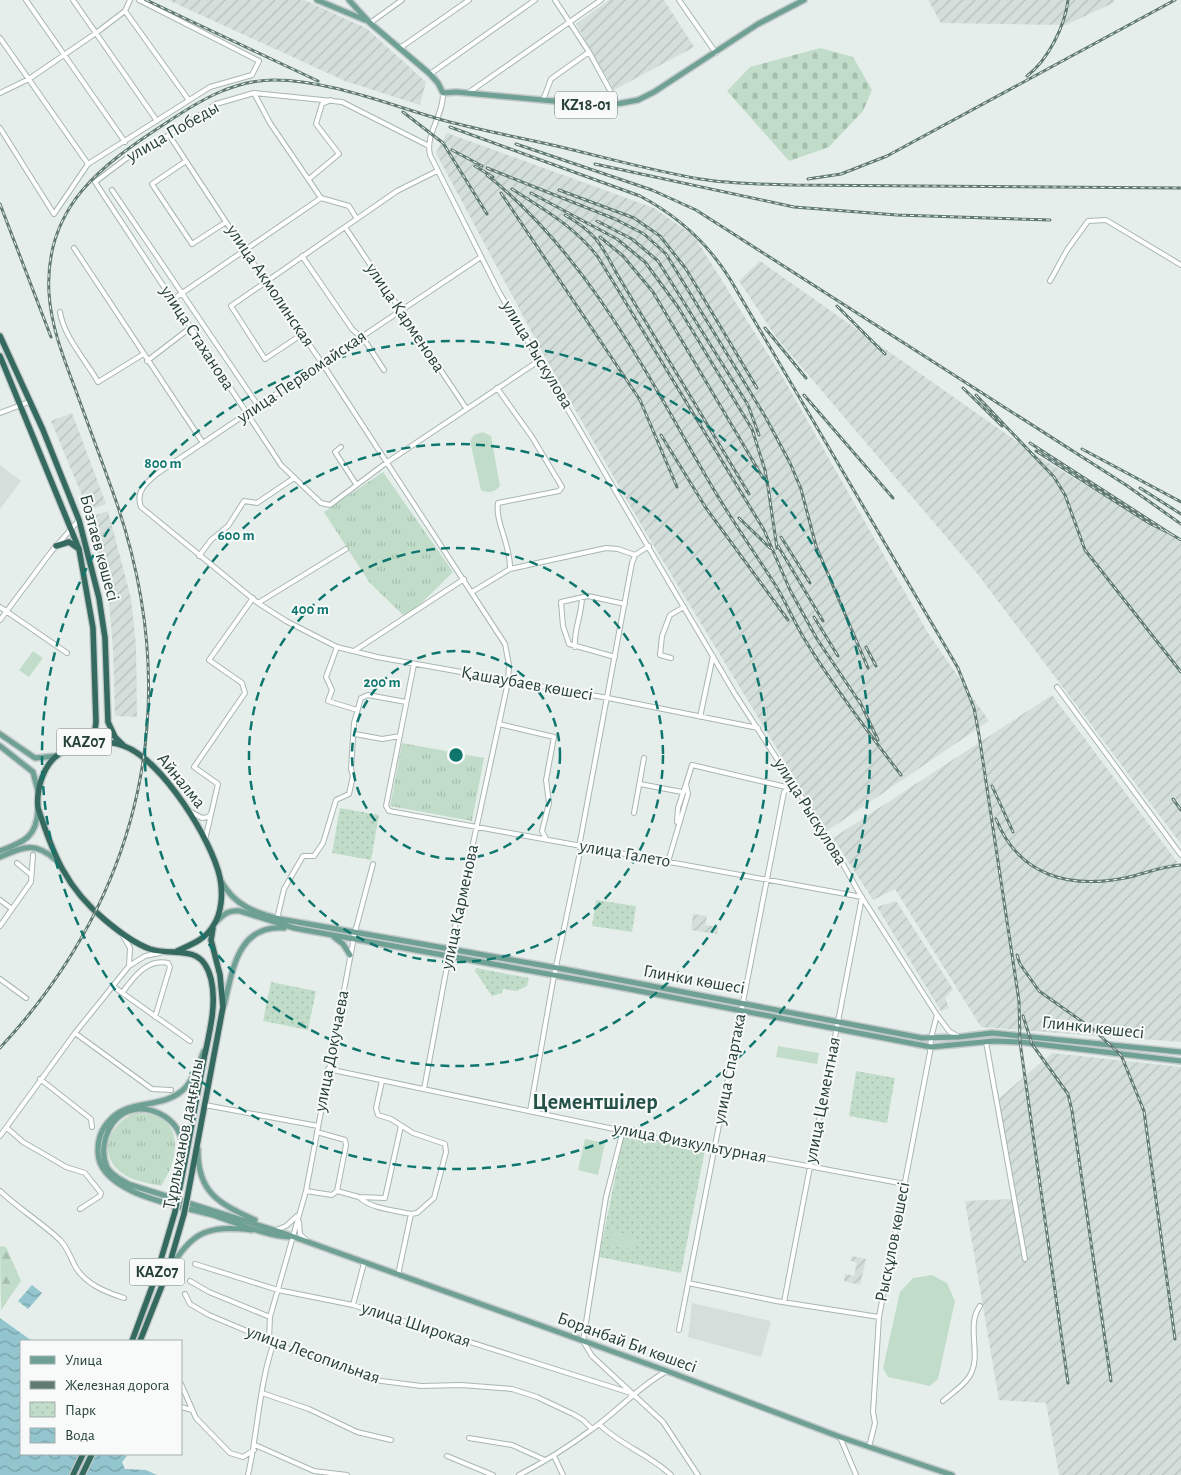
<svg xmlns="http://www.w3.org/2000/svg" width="1181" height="1475" viewBox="0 0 1181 1475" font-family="'Alegreya Sans',sans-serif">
<defs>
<pattern id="industrial-furrows" width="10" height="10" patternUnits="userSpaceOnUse" patternTransform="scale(1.25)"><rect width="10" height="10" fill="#d4deda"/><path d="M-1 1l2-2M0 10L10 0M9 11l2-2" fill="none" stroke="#b6c0bc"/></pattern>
<pattern id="grass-tufts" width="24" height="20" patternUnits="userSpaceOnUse" patternTransform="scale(1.25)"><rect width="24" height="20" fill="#c1ddc9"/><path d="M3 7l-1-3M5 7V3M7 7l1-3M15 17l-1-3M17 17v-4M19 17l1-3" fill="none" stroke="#a6bfad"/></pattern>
<pattern id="forest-firs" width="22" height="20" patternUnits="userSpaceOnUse" patternTransform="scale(1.25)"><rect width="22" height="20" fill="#c1ddc9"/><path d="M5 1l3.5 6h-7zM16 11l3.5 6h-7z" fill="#a6bfad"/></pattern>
<pattern id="cemetery-stones" width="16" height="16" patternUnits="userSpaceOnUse" patternTransform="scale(1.25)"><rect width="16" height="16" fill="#c1ddc9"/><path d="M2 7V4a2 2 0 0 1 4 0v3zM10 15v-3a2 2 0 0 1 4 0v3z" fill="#a6bfad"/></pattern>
<pattern id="park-dots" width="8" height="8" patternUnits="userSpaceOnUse" patternTransform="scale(1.25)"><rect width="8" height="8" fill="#c1ddc9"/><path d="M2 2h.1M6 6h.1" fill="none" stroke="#a6bfad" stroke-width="1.8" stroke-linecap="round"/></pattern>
<pattern id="water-waves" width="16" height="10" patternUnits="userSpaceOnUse" patternTransform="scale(1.25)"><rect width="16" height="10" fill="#93c5cf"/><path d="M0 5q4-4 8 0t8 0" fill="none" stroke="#78a1a9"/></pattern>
</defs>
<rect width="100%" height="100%" fill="#e6eeeb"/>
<path fill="#d4deda" d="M0,465L21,481L0,509Z
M692,1303L771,1321L761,1357L688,1337Z"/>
<path fill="url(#industrial-furrows)" d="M168,0H304L366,28L426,82L420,105L345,81Z
M609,0H664L694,47L614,90L576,24Z
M928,0H1114L1115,2L1066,25L941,23Z
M447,133L654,208L694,236L786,383L928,633L989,721L827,831L643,528L545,357L436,153Z
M760,261L1042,459L1181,542V844L976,572L776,337L739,281Z
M72,413L106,504L88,510L51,421Z
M108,511L131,598L136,646L137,717L115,716L113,649L109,601L90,517Z
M1052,695L1181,867V1042L981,1027L895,889L873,900L833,838Z
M896,901L953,989L945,998L949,1008L941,1011L877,907Z
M693,914L707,916L705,925L718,927L717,934L691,930Z
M1052,1053L1181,1067V1475H1059L1046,1403L999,1400L965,1201L1012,1199L996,1101Z
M852,1256L866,1259L860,1285L844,1281L845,1274L854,1276L857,1262L851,1261Z"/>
<path fill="url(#grass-tufts)" d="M383,472L453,572L406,618L369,582L324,512Z
M402,743L484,758L472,821L390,806Z
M135,1113C184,1111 182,1155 161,1186C146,1183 128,1180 117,1169C97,1148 113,1122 135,1113Z"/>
<path fill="url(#forest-firs)" d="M0,1246L6,1247L21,1281L1,1310Z"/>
<path fill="url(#cemetery-stones)" d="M820,48L853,57L872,90L863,111L829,147L789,161L727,91L750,67Z"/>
<path fill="url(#park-dots)" d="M340,808L379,815L371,860L332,853Z
M596,900L636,906L632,932L592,926Z
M476,968L529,978L527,986L517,991L503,989L502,993L492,996L475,971Z
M271,982L316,991L308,1030L263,1021Z
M856,1071L895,1078L887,1123L849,1116Z
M624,1134L705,1150L681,1273L599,1257Z"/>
<path fill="#c1ddc9" d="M483,432L491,436L500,486C495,492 488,494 481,490L470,441L474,435Z
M33,651L43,658L29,677L19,670Z
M778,1046L819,1053L817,1064L776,1057Z
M585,1139L605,1143L598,1175L578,1170Z
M612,1231L636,1236L633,1249L609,1245Z
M932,1275L947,1283L955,1301L938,1379L930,1386L888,1377L883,1368L900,1292L913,1278Z"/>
<path fill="url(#water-waves)" d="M32,1285L42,1293L28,1309L18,1301Z
M0,1318L32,1341H21V1454H122L127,1456L122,1462L125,1469L146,1470L157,1475H0Z"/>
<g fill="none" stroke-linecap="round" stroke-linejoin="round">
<defs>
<path id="minor" d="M26,0L125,142
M73,0L157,121
M555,0L589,52L618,105
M679,0L716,53
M125,11L188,99
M370,23L402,0
M0,38L88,164
M400,48L469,0
M430,74L535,0
M0,93L29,79L96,33L125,11L130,0
M254,93L270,123L321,198L349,206L357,219
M443,93C444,115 425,133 430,155L499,292L640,533L735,694L827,836L861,896L937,1015L949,1031L959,1037
M468,93L601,0
M543,100L551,79L589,52
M0,128L54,214L88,164L210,87L252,75L259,61L139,0
M169,135L245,251L322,363L505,644L509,665L508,682L451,945L424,1089
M429,146L342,102L254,93L216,104L169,135L127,158L95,182L281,465L321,503L330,505L386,463L540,360
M186,161L152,184L192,244L226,222
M309,179L339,154L316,124L322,104L331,100
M112,190L259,407
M345,227L466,408
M74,248L203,443
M302,256L352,329L365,341L384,370
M481,257L158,473C147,482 135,491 141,507L258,603L286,621L337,647L377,657L608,698L758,728
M1050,281L1067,250L1088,221L1106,220L1181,265
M172,300L321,198
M60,312C64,337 85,359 98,382L142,355
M301,335L265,359L231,306L397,191L437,171
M147,361L190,328
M497,388L532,437L562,487L559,491L498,503C495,523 511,545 510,569
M0,413L29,402
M341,447L335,452L356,484
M199,556L211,540L228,526L244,501L257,503L294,478
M472,592L510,569L606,548L618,549L635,555
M258,603L346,549
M0,607L67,653
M0,620L51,552L79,520
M337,647L326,677L332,690L328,701L357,710
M575,647C573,633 582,614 582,597
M354,651L464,579
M615,657L569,644L563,626L561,602L588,596L625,604
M671,658L660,655L662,636L670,615L684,607
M414,664L386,806L389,811L862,897L784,1302
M1057,687L1181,855
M700,717L713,656
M499,724L554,737L546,780L549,803L542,831L546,839
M355,734L382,739L400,736
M640,784L682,792
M189,811L202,818L208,817L211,814
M634,813L644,758
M677,822L678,808L686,784
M205,840L218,784L194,767L245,693L242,683L209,660L253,598
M579,847L632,563L635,555L649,546
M668,862L688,794L686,784L692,765L786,787
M17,863L30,874
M0,900L12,909
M277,919L284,889L303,856H314L323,843L336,800L349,794L353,776L351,769L354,723L361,698L368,695L406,702
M0,926L31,882L33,855
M123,936L130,948L129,966
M0,979L26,998
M114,987L190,1041
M122,993C133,978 147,958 168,963L170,967L155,1017
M75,1033L152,1089L171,1090
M986,1042L1025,1259
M328,1069L657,1138L905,1184
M40,1079L91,1119L92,1127
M205,1105L318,1126
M530,1111L553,981L579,857
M7,1128L23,1142L49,1157L66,1167L85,1173L101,1193L100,1196L80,1209
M623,1130L606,1197L583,1341L592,1356L663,1422L698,1475
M0,1136L75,1033L129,966L145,956L160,953
M0,1191C19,1209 41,1222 60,1240C67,1247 70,1256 74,1264C83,1283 105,1292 124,1298
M306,1191L332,1195L337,1191L346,1145L345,1140L317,1132
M337,1191L359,1197L385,1198L401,1126
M359,1197C371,1209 394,1210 411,1214L417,1213L434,1198L446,1152L445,1144L413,1133L391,1119L378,1115L376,1108L382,1081
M299,1222L300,1234L306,1240
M276,1230L286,1226L297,1216
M195,1264L278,1290L353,1305L634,1394
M398,1275L411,1214
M190,1281L209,1292L270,1317
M688,1283L776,1301L879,1317
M185,1294L190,1304L209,1315L318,1361L374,1380L421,1386L461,1385L512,1389L537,1397L573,1414L583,1420L592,1429
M353,1305L364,1263
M679,1330L784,792L794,783
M269,1339L270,1317L306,1191L355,932L373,864
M181,1384L196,1418L230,1453L243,1457L254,1450
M262,1393L309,1409L357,1432L391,1440
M943,1401C951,1394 963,1386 969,1377C983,1356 965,1326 980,1306
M181,1407L192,1410
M599,1424C620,1445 649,1454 671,1475
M840,1437L856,1475
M469,1438L512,1445L545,1460
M255,1445L314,1471L347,1475
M869,1447L875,1423L873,1412L879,1317L930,1052L931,1038L937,1015
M447,1456L493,1475
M554,1456L563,1475
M248,1475C258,1431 259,1384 274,1342
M519,1475C544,1462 568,1447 591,1430C618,1411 638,1387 667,1371"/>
<path id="major" d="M317,0L365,20
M349,0L370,23L430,74L438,83L443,93L456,92L606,106L638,100L654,92L758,24L804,0
M0,734L35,758L57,756
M0,746L33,772L38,791
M0,851C24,842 37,837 38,809
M0,857C24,847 34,841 56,860
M221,881C234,905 255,913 280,919L563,969L922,1038L959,1037L992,1033L1181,1052
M216,922C224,914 228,910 240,911L294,928L603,984L931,1047L994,1041L1020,1042L1181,1061
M334,937L343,944L350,955
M224,1005C233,970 237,925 284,928
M204,1051C199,1063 194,1079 185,1088C164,1110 129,1098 110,1120C101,1129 98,1138 98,1150C96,1194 181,1206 213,1215C238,1223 263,1235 289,1237
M198,1149C197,1193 220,1204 255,1220
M184,1164C183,1156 183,1148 182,1141C176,1116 147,1102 124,1113C106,1123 99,1150 107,1167C111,1175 120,1179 128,1184L283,1233L667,1371L840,1437L952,1475
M169,1270C193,1231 207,1225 252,1230"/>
<path id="highway" d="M0,336L43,430L79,520L99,598L105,638L108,722L115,737L124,746
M0,356L79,549L93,628L96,722L95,730L84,742
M56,546L69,542L79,549
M177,951C190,945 205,940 213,926C222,913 223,893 220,878C212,840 162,760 124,746C101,738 79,740 59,754C43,765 36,790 38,808C53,854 66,888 105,920C118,931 133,943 150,949C175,957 202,942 211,979C218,1007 207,1041 202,1069C194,1111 187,1154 178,1196
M187,1199L223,1007L220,975L211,940L213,928
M132,1341L156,1276L175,1212
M140,1341L167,1273L184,1214
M73,1475L83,1454
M82,1475L92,1454"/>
</defs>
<use href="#minor" stroke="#a9b6b2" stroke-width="6"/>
<use href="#major" stroke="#c2c9c8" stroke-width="8"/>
<use href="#highway" stroke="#c2c9c8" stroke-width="8"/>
<use href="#minor" stroke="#fff" stroke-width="4"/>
<use href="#major" stroke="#6ea094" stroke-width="5"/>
<use href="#highway" stroke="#346a5f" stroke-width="5.5"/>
<defs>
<path id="rail" d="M146,0L318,81
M1027,76C1048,60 1065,26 1068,0
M403,112L443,143L487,214
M450,127L640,196C678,216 707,242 730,279L958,668L974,708L979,735L1019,1001L1020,1042L1068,1383
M516,144L652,190L696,210L1126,485L1181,524
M452,150L482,166
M595,164L794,207L897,215L1050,220
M475,166L493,177
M487,168L615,219L644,234L666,254L766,418L790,463L801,489L816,546L868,668
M487,175C586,254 645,370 707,478C728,515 753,550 776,586C787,604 794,622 805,640C834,687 867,731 901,775
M808,179L841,174L887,156L1175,0
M512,189C543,209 574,226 598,257L764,530L790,590L817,639L862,706
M559,190L634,218L660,236L686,269L757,388
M501,193L640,400L677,487
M531,193L617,239L645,262L678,307L752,429L765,470L770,499
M0,204L51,337
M565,215C596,233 601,244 617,274L749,494
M597,221L632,239L658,261L748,405L759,435
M600,237L623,256L653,292L763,478
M837,306L885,354
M765,328L806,378
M963,388L1002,426
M804,395L893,498
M976,395L1054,477L1065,495L1085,550L1181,672
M661,435L706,508L788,620
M1030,443L1171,534L1149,523L1036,451
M1082,449L1181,502
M1140,488L1181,514
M769,494L777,548
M739,518L770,548
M1171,534L1181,540
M781,537L810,583
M778,546L823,621
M814,617L838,656
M866,647L876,666
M859,700L878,740
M992,786L1013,832
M1173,799L1181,810
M996,819C1019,876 1069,889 1125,878C1144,874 1162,866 1181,865
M1017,955L1020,964L1039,991L1094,1030L1121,1055L1144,1111L1175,1339
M1023,1016L1032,1044L1068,1094L1072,1111L1111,1381
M0,1048C143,893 185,702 116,501C103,464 89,427 76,391C64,359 51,327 49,293C44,206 102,165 166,123C199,101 233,80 274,80C330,80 392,106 446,121C484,131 522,138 561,147C607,158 653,171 700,179C731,184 762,184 793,185L1181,188"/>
</defs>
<use href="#rail" stroke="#617a74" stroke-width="3"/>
<use href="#rail" stroke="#f7faf9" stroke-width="1" stroke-dasharray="4" stroke-linecap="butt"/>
<defs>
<path id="highway-bridge" d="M175,1212L178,1196
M184,1214L187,1199"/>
</defs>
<use href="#highway-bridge" stroke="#c2c9c8" stroke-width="8" stroke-linecap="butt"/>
<use href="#highway-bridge" stroke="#346a5f" stroke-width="5.5"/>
</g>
<g fill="none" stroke="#0f766e" stroke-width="2.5" stroke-dasharray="9 6">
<circle cx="456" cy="755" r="104"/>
<circle cx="456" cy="755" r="207"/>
<circle cx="456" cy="755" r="311"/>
<circle cx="456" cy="755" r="414"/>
</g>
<g text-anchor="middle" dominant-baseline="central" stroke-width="4" stroke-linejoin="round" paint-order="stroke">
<g fill="#f7faf9" stroke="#657773" stroke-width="1">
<rect x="555" y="91.5" width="62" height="27" rx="4"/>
<rect x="56.5" y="728.5" width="55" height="27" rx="4"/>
<rect x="129.5" y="1258.5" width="55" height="27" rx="4"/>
</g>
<g font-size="16" font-weight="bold" fill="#263f39">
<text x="586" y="105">KZ18-01</text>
<text x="84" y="742">KAZ07</text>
<text x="157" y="1272">KAZ07</text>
</g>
<g font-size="18" fill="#263f39" stroke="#f7faf9">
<text transform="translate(173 132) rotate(-30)">улица Победы</text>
<text transform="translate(270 286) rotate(56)">улица Акмолинская</text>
<text transform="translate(405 318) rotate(56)">улица Карменова</text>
<text transform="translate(197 338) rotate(57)">улица Стаханова</text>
<text transform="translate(537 355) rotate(59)">улица Рыскулова</text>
<text transform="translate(302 377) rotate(-34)">улица Первомайская</text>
<text transform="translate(99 548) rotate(75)">Бозтаев көшесі</text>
<text transform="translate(527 684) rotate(10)">Қашаубаев көшесі</text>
<text transform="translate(181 781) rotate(51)">Айналма</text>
<text transform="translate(810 812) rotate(58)">улица Рыскулова</text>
<text transform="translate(625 854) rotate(10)">улица Галето</text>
<text transform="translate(460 907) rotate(-78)">улица Карменова</text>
<text transform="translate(694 980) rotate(10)">Глинки көшесі</text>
<text transform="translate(1093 1028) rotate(6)">Глинки көшесі</text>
<text transform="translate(332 1051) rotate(-79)">улица Докучаева</text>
<text transform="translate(730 1069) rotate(-79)">улица Спартака</text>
<text transform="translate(823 1100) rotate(-79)">улица Цементная</text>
<text transform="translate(184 1134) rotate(-79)">Тұрлыханов даңғылы</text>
<text transform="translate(690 1143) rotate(11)">улица Физкультурная</text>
<text transform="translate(893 1242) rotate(-79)">Рысқұлов көшесі</text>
<text transform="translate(416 1325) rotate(18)">улица Широкая</text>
<text transform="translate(627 1343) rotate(20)">Боранбай Би көшесі</text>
<text transform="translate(313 1355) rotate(20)">улица Лесопильная</text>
</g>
<g font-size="22" font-weight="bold" fill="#235146" stroke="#f7faf9">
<text x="595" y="1102">Цементшілер</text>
</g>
</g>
<circle cx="456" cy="755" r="8" fill="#0f766e" stroke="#f7faf9" stroke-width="2.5"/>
<g font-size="15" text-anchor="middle" font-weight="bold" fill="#0f766e" stroke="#f7faf9" stroke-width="4" stroke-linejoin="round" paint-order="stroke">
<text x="163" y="468">800 m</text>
<text x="236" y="540">600 m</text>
<text x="310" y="614">400 m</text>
<text x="382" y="687">200 m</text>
</g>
<rect x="20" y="1340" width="162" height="115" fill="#f7faf9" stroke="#a3afac"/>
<rect x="30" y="1356" width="25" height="8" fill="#6ea094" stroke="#a3afac"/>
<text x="65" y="1365" font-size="15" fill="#263f39">Улица</text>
<rect x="30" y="1381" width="25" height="8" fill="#617a74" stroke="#a3afac"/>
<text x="65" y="1390" font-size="15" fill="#263f39">Железная дорога</text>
<rect x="30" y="1402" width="25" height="15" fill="url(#park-dots)" stroke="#a3afac"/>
<text x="65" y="1415" font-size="15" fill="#263f39">Парк</text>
<rect x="30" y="1428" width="25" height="15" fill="url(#water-waves)" stroke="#a3afac"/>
<text x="65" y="1440" font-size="15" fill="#263f39">Вода</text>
</svg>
